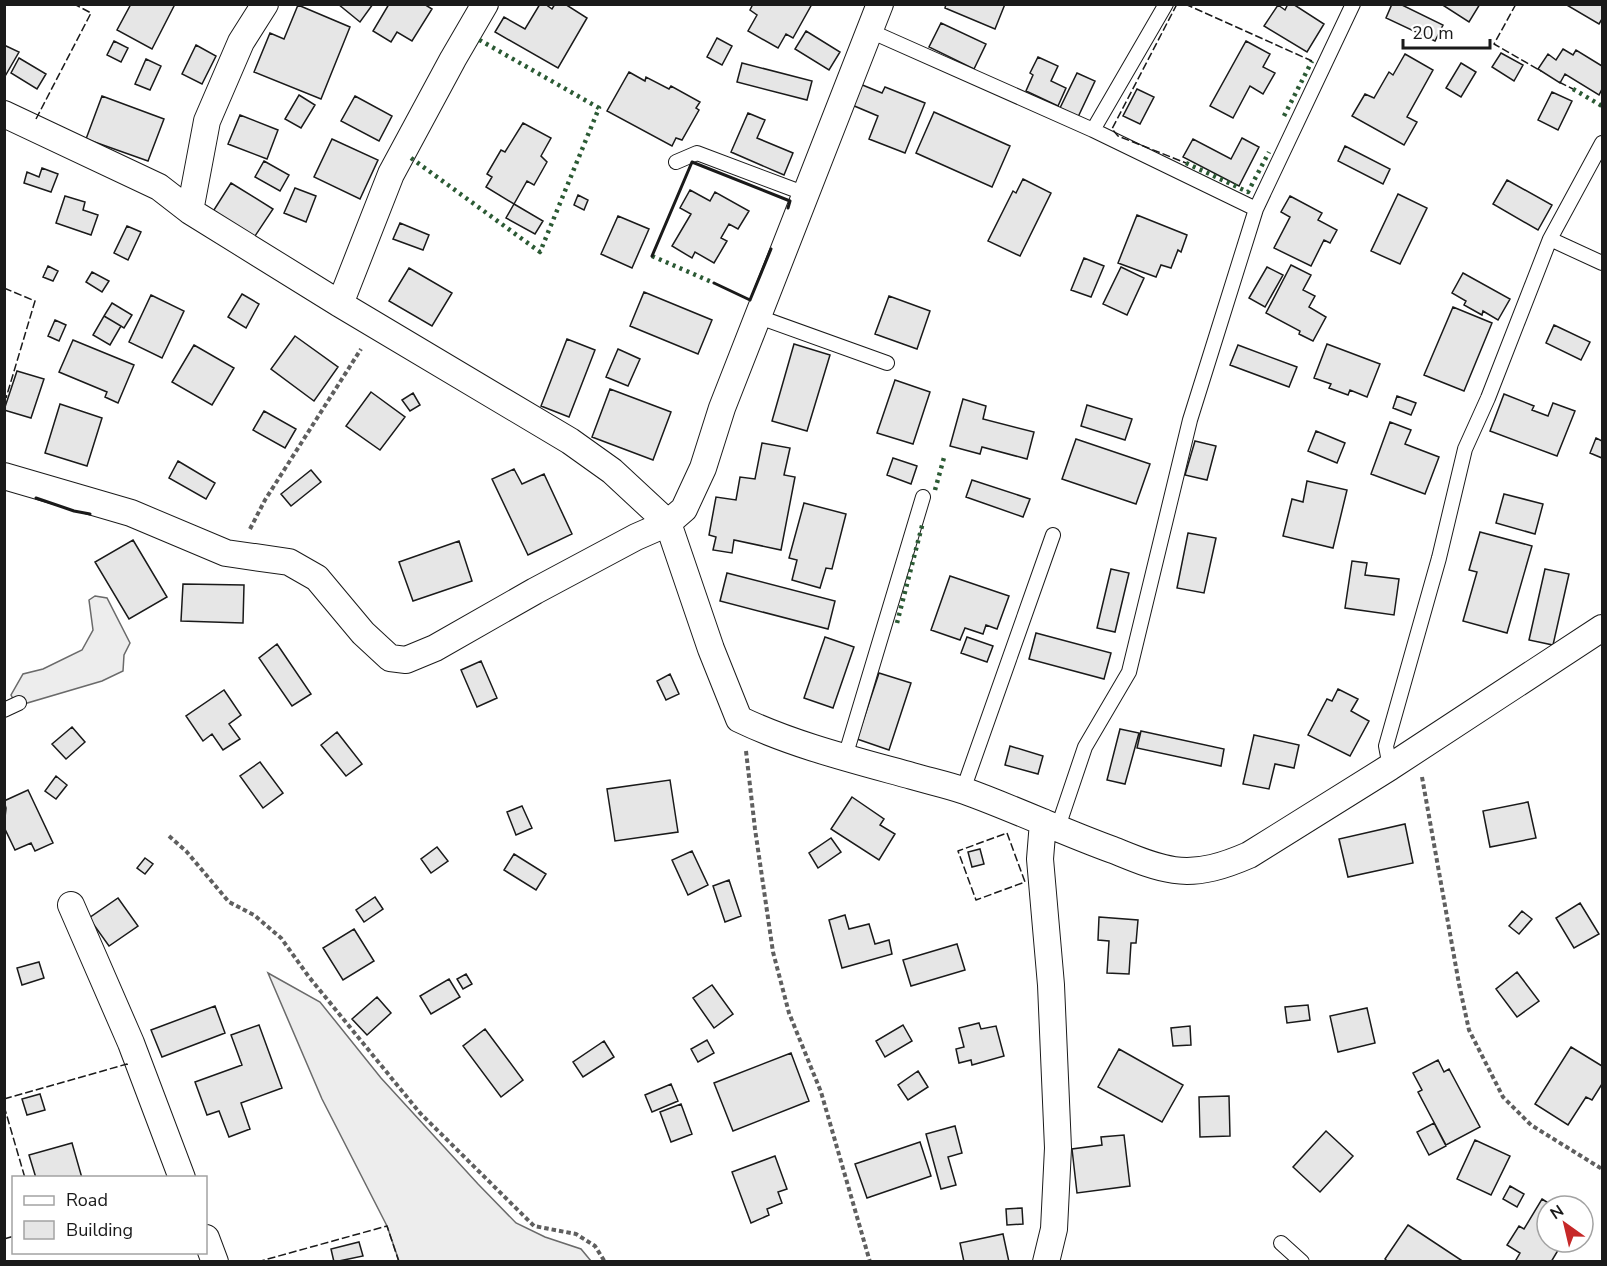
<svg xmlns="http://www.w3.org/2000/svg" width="1607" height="1266" viewBox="0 0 1607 1266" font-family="'Nunito Sans',sans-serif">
<rect width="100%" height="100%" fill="#fff"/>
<path fill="#ededed" stroke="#6a6a6a" stroke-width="1.5" d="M95,596L107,598L130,643L124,655L123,671L102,681L17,706L11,695L23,674L43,669L82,650L93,630L89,600Z
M268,973L320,1002L381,1078L478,1184L516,1223L545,1237L581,1249L591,1261H399L387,1226L322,1099Z"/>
<path fill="#e6e6e6" stroke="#1a1a1a" stroke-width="1.5" d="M131,4H171L174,6L152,49L117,30Z
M338,4H373L360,22Z
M389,4H424L432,9L412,41L397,32L391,42L373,31Z
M540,4H545L552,9L555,4H565L587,18L558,68L495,32L504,17L525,29Z
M753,4H812L793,38L786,34L778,48L748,31L757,15L750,10Z
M946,4H1005L995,29L945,8Z
M1288,4H1293L1324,24L1307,52L1264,26L1278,5L1285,10Z
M1392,4H1400L1443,25L1435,41L1386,18Z
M1441,4H1480L1469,22Z
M1565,4H1602V19L1599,24Z
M298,5L350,27L321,99L254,72L270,33L284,39Z
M941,23L986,44L974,69L929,47Z
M806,31L840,52L829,70L795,49Z
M717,38L732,46L722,65L707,57Z
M114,41L128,48L121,62L107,55Z
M1246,41L1270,54L1263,67L1275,73L1263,94L1250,86L1233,118L1210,106Z
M4,45L19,52L4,78Z
M196,45L216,56L202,84L182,74Z
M1563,49L1573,55L1576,50L1602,66V89L1599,95L1565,74L1560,83L1538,69L1548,54L1556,60Z
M1501,53L1523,65L1514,81L1492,67Z
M1405,54L1433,70L1407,117L1417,122L1404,145L1352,116L1365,94L1374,98L1389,72L1393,75Z
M1038,57L1058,66L1051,81L1066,88L1058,106L1026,91L1033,75L1030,73Z
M19,58L46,74L37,89L11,73Z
M146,59L161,66L150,90L135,84Z
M742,63L812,81L807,100L737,82Z
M1461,63L1476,72L1461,97L1446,88Z
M629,72L645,81L646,77L669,89L671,86L700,102L696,108L699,110L682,140L676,138L672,146L607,111Z
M1077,73L1095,81L1078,117L1060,108Z
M860,84L882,93L885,87L925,103L905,153L869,139L878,116L852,105Z
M1137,89L1154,97L1140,124L1123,116Z
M1552,92L1572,101L1558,130L1538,120Z
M299,95L315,105L301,128L285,119Z
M102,96L164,119L148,161L86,139Z
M355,96L392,116L379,141L341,121Z
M934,112L1010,146L992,187L916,153Z
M748,113L765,120L757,138L793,153L784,175L731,152Z
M240,115L278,130L267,159L228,144Z
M523,123L551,138L541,156L547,162L534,185L527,181L514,204L486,187L492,177L487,174L501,150L505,152Z
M1242,138L1259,147L1239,186L1183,157L1193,139L1231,159Z
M332,139L378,160L360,199L314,177Z
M1345,146L1390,169L1383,184L1338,161Z
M264,161L289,175L280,191L255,177Z
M42,168L58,174L51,192L24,183L27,172L39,177Z
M1023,179L1051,193L1020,256L988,241L1013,191L1016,193Z
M1507,180L1552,205L1538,230L1493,204Z
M231,183L273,209L253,239L212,213Z
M295,188L316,196L306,222L284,213Z
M690,190L710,201L715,192L749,211L738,229L729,224L721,238L727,241L714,263L695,252L692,258L672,246L691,214L680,208Z
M1398,194L1427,208L1400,264L1371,251Z
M578,195L588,200L584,210L574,205Z
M65,196L85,202L83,210L98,215L91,235L56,223Z
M1290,196L1322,213L1318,220L1337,230L1330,243L1324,240L1311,266L1274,248L1290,217L1281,212Z
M514,204L543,221L535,234L506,218Z
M1137,215L1187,235L1181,252L1178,250L1171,268L1161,265L1156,277L1118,263Z
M618,216L649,229L632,268L601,254Z
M400,223L429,235L423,250L393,239Z
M127,226L141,232L128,260L114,253Z
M1084,258L1104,266L1091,297L1071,290Z
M1291,265L1311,275L1303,290L1315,296L1309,307L1326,317L1313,341L1299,334L1300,331L1266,313Z
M48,266L58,271L53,281L43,277Z
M1121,267L1144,278L1127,315L1103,304Z
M1267,267L1283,275L1265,307L1249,298Z
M409,268L452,293L432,326L389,301Z
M92,272L109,281L102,292L86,282Z
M1463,273L1510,299L1498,320L1483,311L1482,315L1464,305L1466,301L1452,293Z
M644,292L712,320L698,354L630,326Z
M242,294L259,304L246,328L228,317Z
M151,295L184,311L162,358L129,342Z
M889,296L930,311L917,349L875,334Z
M112,303L132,315L124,328L104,316Z
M1453,307L1492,323L1464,391L1424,375Z
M104,316L121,326L110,345L93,335Z
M55,320L66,325L59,341L48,336Z
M1554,325L1590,342L1581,360L1546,343Z
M295,336L338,367L314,401L271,369Z
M567,339L595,350L569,417L541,406Z
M73,340L134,365L118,403L105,397L107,392L59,372Z
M794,344L830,355L807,431L772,421Z
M1327,344L1380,364L1367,397L1350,390L1348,395L1329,388L1331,384L1314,378Z
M194,345L234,368L212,405L172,382Z
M1238,345L1297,367L1289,387L1230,365Z
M618,349L640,359L628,386L606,377Z
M17,371L44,379L31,418L4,410Z
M895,380L930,392L913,444L877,433Z
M610,389L671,412L653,460L592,437Z
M371,392L405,417L380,450L346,426Z
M413,393L420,405L410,411L402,400Z
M1504,394L1534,406L1532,410L1548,416L1553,403L1575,411L1557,456L1490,431Z
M1397,396L1416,403L1411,415L1393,408Z
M963,399L986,406L983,419L1034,432L1027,459L982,447L980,454L950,446Z
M60,404L102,418L87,466L45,453Z
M1087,405L1132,419L1125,440L1081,426Z
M264,411L296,429L285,448L253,430Z
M1390,422L1411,430L1405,444L1439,457L1425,494L1371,474Z
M1316,431L1345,443L1337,463L1308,451Z
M1596,438L1602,441V458L1590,453Z
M1076,439L1150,464L1136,504L1062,479Z
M1195,441L1216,446L1207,480L1185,475Z
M762,443L790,448L784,475L795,477L781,550L734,540L732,553L713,550L716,537L709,535L716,497L736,500L740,477L755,479Z
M893,458L917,466L911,484L887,475Z
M178,461L215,483L206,499L169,478Z
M514,469L522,484L544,474L572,534L528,555L492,479Z
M311,470L321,482L291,506L281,494Z
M972,480L1030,499L1023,517L966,497Z
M1307,481L1347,490L1333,548L1283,536L1292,499L1303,502Z
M1504,494L1543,504L1535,534L1496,523Z
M804,503L846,514L832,569L826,568L820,588L792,580L797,560L789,558Z
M1480,532L1532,546L1507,633L1463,621L1477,572L1469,570Z
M1188,533L1216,538L1204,593L1177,588Z
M133,540L167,597L129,619L95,562Z
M459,541L472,581L413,601L399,562Z
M1352,561L1367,563L1365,575L1399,579L1394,615L1345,608Z
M1111,569L1129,573L1115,632L1097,628Z
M1545,569L1569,574L1553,645L1529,640Z
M727,573L835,601L828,629L720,601Z
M950,576L1009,596L997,629L986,625L983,634L965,628L960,640L931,630Z
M183,584L244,585L243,623L181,621Z
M1036,633L1111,653L1104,679L1029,659Z
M825,637L854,647L833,708L804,698Z
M967,637L993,646L987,662L961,653Z
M277,644L311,694L292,706L259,658Z
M481,661L497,698L477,707L461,670Z
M879,673L911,683L889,750L857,739Z
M670,674L679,694L666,700L657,681Z
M1338,689L1358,699L1351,711L1369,721L1350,756L1308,735L1327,699L1332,701Z
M224,690L241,715L229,724L240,739L223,750L212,734L203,741L186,716Z
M72,727L85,742L66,759L52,744Z
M1120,729L1139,733L1125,784L1107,780Z
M1141,731L1224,749L1221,766L1137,748Z
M337,732L362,764L346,776L321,745Z
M1254,735L1299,745L1294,768L1275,764L1269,789L1243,784Z
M1010,746L1043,756L1038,774L1005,765Z
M260,762L283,793L263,808L240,776Z
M56,776L67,785L56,799L45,791Z
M670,780L678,832L615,841L607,789Z
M28,790L53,843L35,851L31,843L15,850L4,827L6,808L4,801Z
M852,797L884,819L880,825L895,834L879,860L831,829Z
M1528,802L1536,838L1490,847L1483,811Z
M522,806L532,828L516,835L507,812Z
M1405,824L1413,863L1348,877L1339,839Z
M831,838L841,852L818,868L809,853Z
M437,847L448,861L431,873L421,859Z
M980,849L984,864L972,867L968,852Z
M692,851L708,885L688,895L672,860Z
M514,854L546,874L536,890L504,870Z
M145,858L153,864L145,874L137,868Z
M729,880L741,916L725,922L713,886Z
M375,897L383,909L364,922L356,910Z
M118,898L138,926L109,946L89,918Z
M1580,903L1599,934L1574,948L1556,918Z
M1522,911L1532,919L1519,934L1509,926Z
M845,915L849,929L869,924L875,944L889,940L892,954L842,968L829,920Z
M1099,917L1138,920L1136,943H1131L1129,974L1107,973L1109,941L1098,940Z
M354,929L374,961L343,980L323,948Z
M957,944L965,970L911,986L903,960Z
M39,962L44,978L22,985L17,968Z
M1517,972L1539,1001L1517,1017L1496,989Z
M466,974L472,984L463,989L457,979Z
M449,979L460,997L431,1014L420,996Z
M712,985L733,1014L714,1028L693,998Z
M377,997L391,1013L367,1035L352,1019Z
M1308,1005L1310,1020L1287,1023L1285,1007Z
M215,1006L225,1033L162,1057L151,1030Z
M1367,1008L1375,1043L1338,1052L1330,1016Z
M979,1023L981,1029L996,1026L1004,1056L972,1065L971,1060L959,1063L956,1049L964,1047L959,1028Z
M259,1025L282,1088L241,1103L250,1129L229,1137L219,1111L207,1115L195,1082L242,1065L231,1035Z
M903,1025L912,1041L885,1057L876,1041Z
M1190,1026L1191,1045L1173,1046L1171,1028Z
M485,1029L523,1080L501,1097L463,1046Z
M707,1040L714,1053L698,1062L691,1049Z
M604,1041L614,1057L583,1077L573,1062Z
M1571,1047L1602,1066V1084L1592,1100L1586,1097L1568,1125L1535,1104Z
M1119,1049L1183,1085L1162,1122L1098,1087Z
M791,1053L809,1101L733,1131L714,1083Z
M1438,1060L1444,1072L1449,1069L1480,1127L1446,1145L1418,1092L1422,1090L1413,1073Z
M918,1071L928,1087L908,1100L898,1085Z
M671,1084L678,1101L652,1112L645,1095Z
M40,1094L45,1110L27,1115L22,1099Z
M1229,1096L1230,1136L1200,1137L1199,1097Z
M681,1104L692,1134L671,1142L660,1112Z
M1434,1123L1446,1146L1429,1155L1417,1132Z
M955,1126L962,1153L948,1157L956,1185L941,1189L926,1134Z
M1326,1131L1353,1156L1320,1192L1293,1167Z
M1124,1135L1130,1186L1077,1193L1072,1149L1102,1145L1101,1137Z
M1475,1140L1510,1156L1491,1195L1457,1179Z
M920,1142L931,1176L867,1198L855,1164Z
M72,1143L82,1178H36L29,1155Z
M775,1156L787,1189L778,1192L782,1203L767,1209L769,1215L751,1223L732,1172Z
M1510,1186L1524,1194L1517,1207L1503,1199Z
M1542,1199L1553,1206H1547V1242H1563L1551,1262H1519L1516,1260L1520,1253L1507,1245L1519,1226L1524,1229Z
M1022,1208L1023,1224L1007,1225L1006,1209Z
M1408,1225L1464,1262H1388L1385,1259Z
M1003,1234L1009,1262H964L960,1243Z
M359,1242L363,1256L334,1262L331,1249Z"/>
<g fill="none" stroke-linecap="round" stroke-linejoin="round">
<defs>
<path id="service" d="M870,31L1093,130L1256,209
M1093,130L1166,4
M676,162L697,153L806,194
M1550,239L1602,263
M759,317L887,363
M4,710L19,703
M845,757L923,497
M1390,767L1386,746L1439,558L1465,449L1488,398L1550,239L1602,143
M963,790L1053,535
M1057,830L1085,747L1129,672L1190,420L1256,209L1353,4
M1281,1243L1302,1262"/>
<path id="minor" d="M4,114L159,187L190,211L340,304L570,441L612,471L668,523L711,649L739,719C793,745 854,760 912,776C929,781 948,785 965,791C1015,809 1063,832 1113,850C1133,858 1153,867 1174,870C1200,874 1226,865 1249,855L1390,767L1602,628
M190,211L207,121L241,42L265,4
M340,304L391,174L453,59L485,4
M4,476L131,513L226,553L289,562L317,578L363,633L390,658L406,660L435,648L535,591L636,537L668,523L684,509L703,468L722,408L880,4
M1043,822L1040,859L1051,985L1058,1148L1054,1229L1046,1262
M71,905L131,1043L182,1178
M206,1238L215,1262"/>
</defs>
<use href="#service" stroke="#1a1a1a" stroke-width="16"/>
<use href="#minor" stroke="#1a1a1a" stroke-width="28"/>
<path stroke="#5f5f5f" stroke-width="4" stroke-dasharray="4.5 3" stroke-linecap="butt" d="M250,529L265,500L361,349
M746,751L755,829L773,952L789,1013L821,1092L870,1262
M1422,777L1459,984L1469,1030L1503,1097L1531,1125L1602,1169
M169,836L186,851L229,902L254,915L281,938L309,977L420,1113L534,1226L576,1234L595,1246L605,1262"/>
<use href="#service" stroke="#fff" stroke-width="14"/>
<use href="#minor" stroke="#fff" stroke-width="26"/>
<path stroke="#2b5a34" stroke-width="4.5" stroke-dasharray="3 4.5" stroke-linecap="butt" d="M1573,89L1602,106
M1284,116L1312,61
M411,158L540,252L599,108L476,38
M1186,163L1248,192L1269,152
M652,256L714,283
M935,490L945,454
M897,623L923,522"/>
<path stroke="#1a1a1a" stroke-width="1.5" stroke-dasharray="8 3" stroke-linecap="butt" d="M1177,4L1112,129L1118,136L1186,163
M1185,4L1312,61
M1516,4L1494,44L1541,71
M1559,82L1573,89
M36,119L91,13L74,4
M4,288L35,301L6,398
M1007,833L1025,882L976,900L958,851Z
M4,1099L127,1064L128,1066
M4,1106L25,1178
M4,1239L14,1236
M257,1262L387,1226L399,1262"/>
<path stroke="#1a1a1a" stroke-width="3" d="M652,256L692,162L790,201L788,208
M714,283L750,300L771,249
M36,498L74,511L90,514"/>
</g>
<rect width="1607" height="1266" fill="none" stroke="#1a1a1a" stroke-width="12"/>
<rect x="12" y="1176" width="195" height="78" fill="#ffffff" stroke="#a3a3a3" stroke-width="1.5"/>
<rect x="24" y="1196" width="30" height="9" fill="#ffffff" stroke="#a3a3a3" stroke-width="1.5"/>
<text x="66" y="1206" font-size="18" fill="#1a1a1a">Road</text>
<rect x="24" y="1221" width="30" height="18" fill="#e6e6e6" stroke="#a3a3a3" stroke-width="1.5"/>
<text x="66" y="1236" font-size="18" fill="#1a1a1a">Building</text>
<g transform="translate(1565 1224) rotate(326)"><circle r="28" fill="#ffffff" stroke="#a3a3a3" stroke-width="1.5"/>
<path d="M0-4.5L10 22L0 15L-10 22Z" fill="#c62828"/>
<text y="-9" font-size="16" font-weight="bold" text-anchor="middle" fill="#1a1a1a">N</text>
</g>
<path d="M1403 39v9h87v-9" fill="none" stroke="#1a1a1a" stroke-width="3"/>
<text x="1412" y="39" font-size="18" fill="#1a1a1a" stroke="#ffffff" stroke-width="4.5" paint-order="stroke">20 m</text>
</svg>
